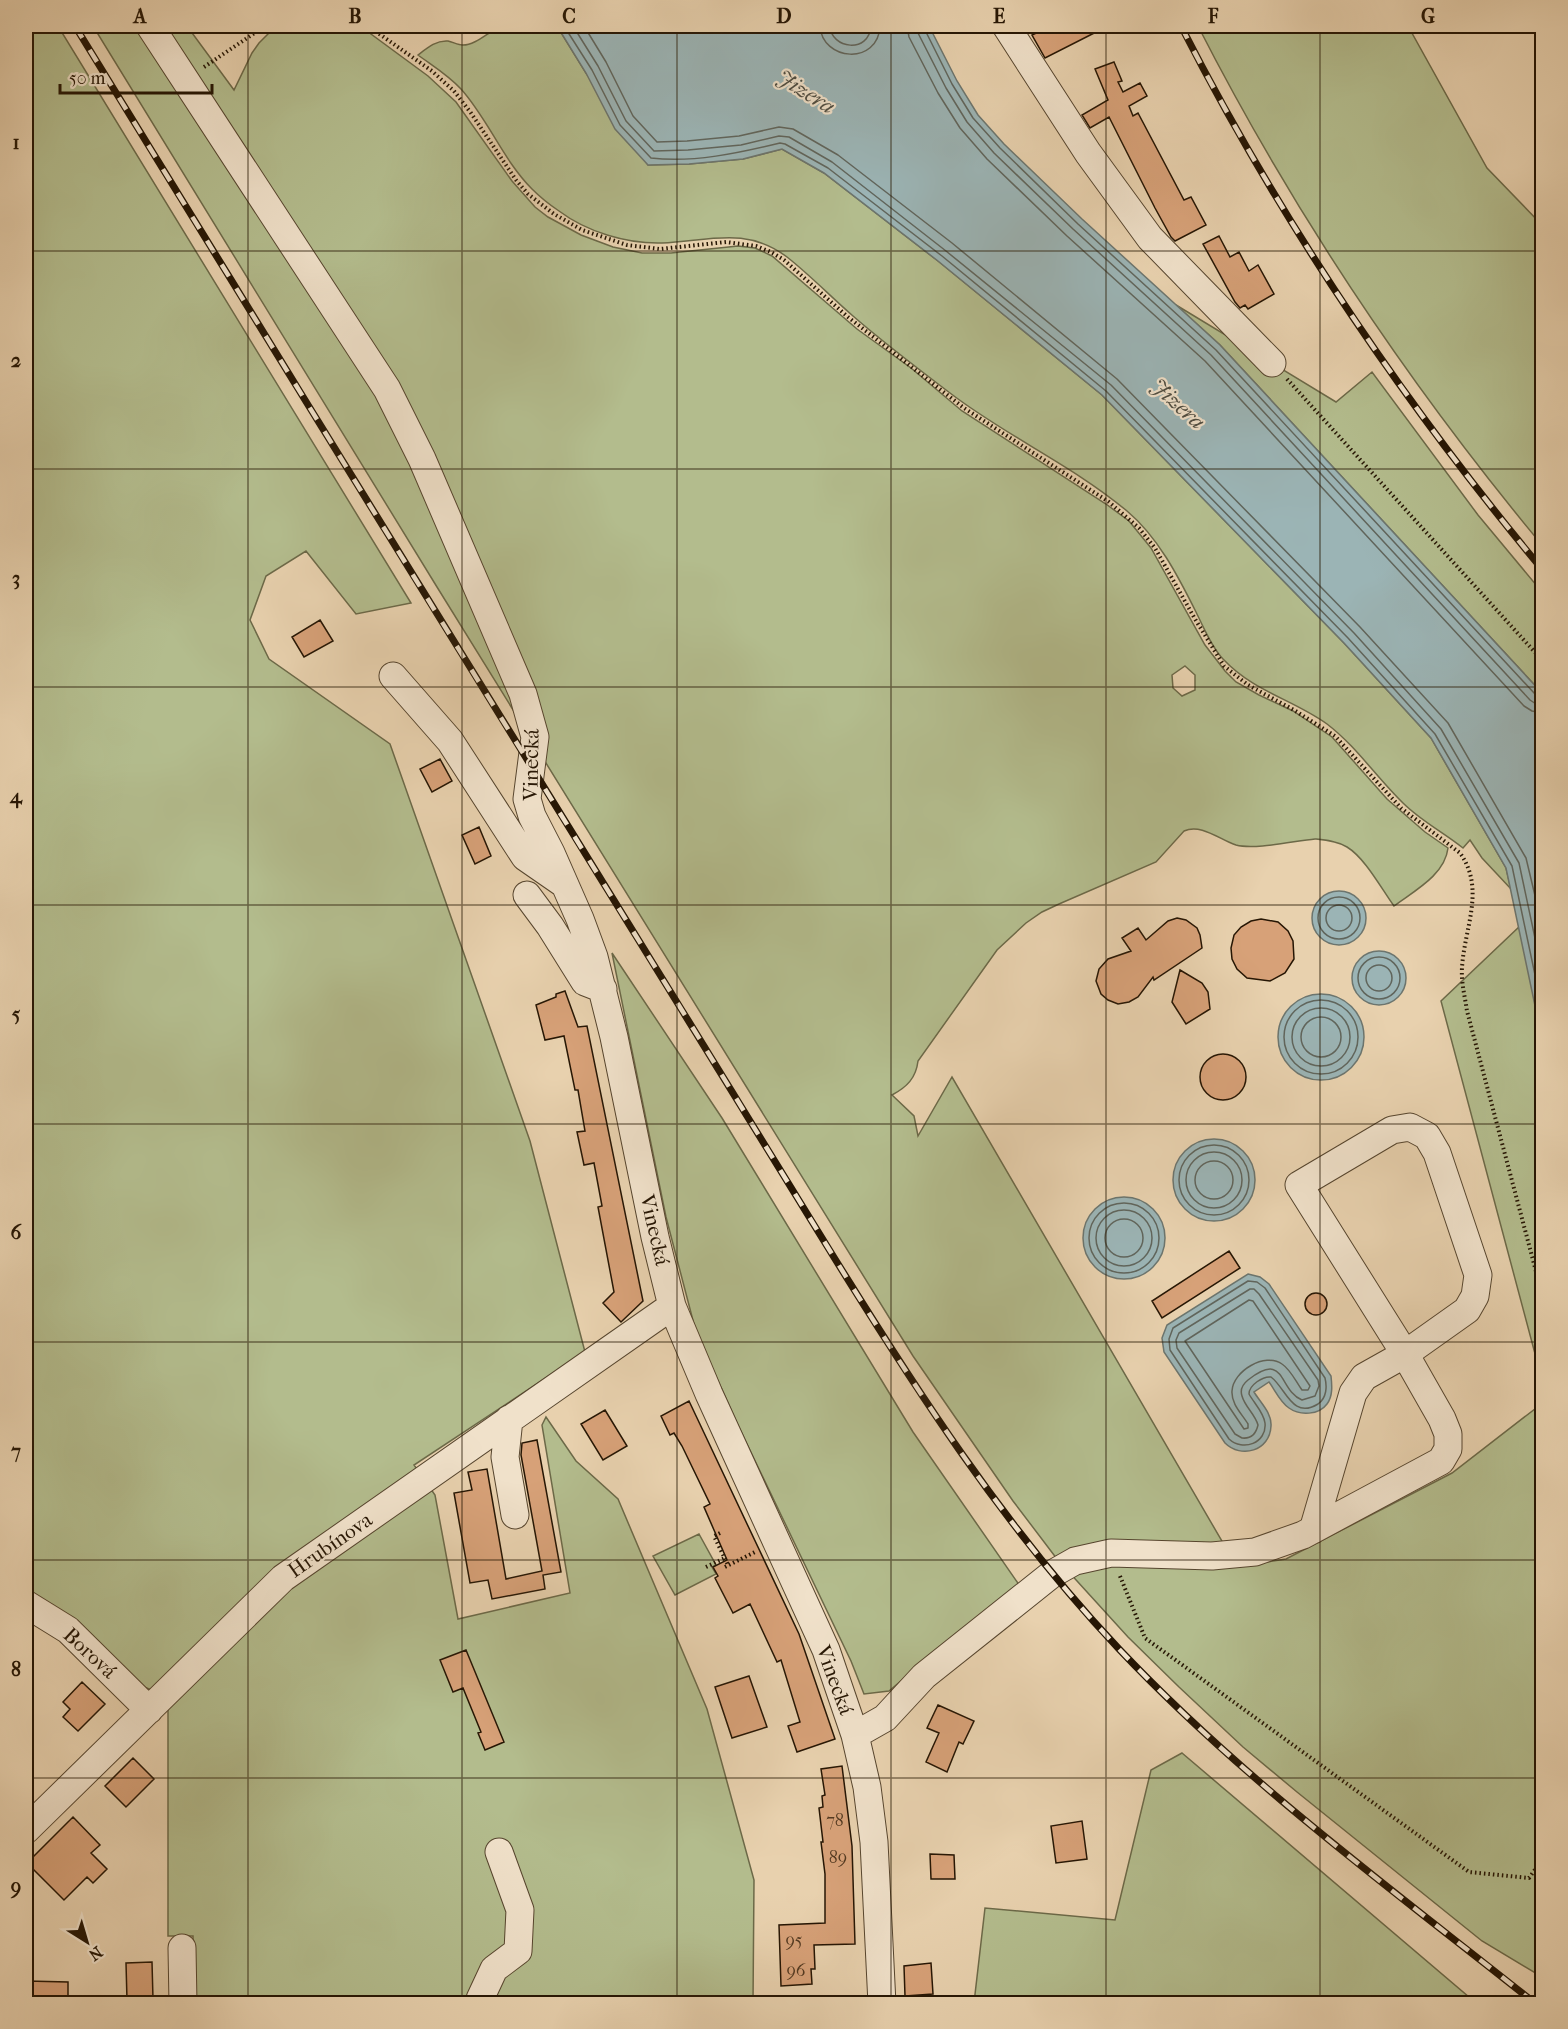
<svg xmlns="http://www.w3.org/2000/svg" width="1568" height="2029" viewBox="0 0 1568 2029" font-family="'IM FELL French Canon',serif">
<rect width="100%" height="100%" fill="#e8d1ae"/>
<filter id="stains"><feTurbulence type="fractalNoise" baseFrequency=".00333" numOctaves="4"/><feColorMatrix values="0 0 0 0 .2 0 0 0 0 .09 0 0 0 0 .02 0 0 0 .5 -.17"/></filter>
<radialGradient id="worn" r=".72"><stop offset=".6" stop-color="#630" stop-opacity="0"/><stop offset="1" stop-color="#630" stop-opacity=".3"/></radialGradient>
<path fill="#b3bc8d" stroke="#6c6948" stroke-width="1.5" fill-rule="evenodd" d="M26,26H58L411,603L356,614L306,551L266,576L250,620L269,659L390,744L530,1141L585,1352L414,1465L435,1495L458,1619L570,1593L542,1425L546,1417L576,1461L618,1499L707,1709L754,1880L753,2003H194L193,1936H168V1696L136,1684L75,1620L26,1589Z
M93,26H187L234,90L252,53L259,43L276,26H360L428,76L456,102L512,181L535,207L548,217L581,235L613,247L642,253H671L738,246L755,248L772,256L857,329L911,368L962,411L1106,504L1129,521L1151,548L1205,645L1225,671L1236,682L1259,695L1293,711L1332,737L1387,799L1425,832L1448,848C1445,875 1414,891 1394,906C1381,888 1365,858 1347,847C1337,841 1325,840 1315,839C1294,841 1255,850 1236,845C1220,840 1201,823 1184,831L1156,862L1059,904L1042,912L1026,923L997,950L918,1061C916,1078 907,1087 892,1095L914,1116L918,1136L952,1077L1237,1567L1286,1559L1452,1473L1540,1405L1542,1387V1977L1482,1941L1297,1792L1243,1747L1179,1687L1128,1637L1057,1559L1013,1501L913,1356L437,587ZM1185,666L1195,675V690L1182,696L1173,688L1172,675Z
M485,26H557L586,73L648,165L689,164L743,159L782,149L824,173L938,261L1102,395L1344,643L1431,738L1506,868L1511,889L1482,858L1470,840L1463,848C1443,832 1421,821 1403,803C1377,778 1356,746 1327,724C1292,699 1254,692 1223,659C1211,646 1204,628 1196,612C1178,576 1158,537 1127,511C1072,465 1006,436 950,393C917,368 884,343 853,316C831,297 810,275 787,257C746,226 709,241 662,243C627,244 587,232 559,211C550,205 540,197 532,189C503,160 488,119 461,89C448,75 433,66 418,55C427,48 436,40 448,41C453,42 458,45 463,45C474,45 485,35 494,30Z
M1198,26H1408L1487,168L1542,225V545C1410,386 1292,210 1198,26Z
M1176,305L1336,402L1372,372L1478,515L1542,592V693L1220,345Z
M1520,926L1542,1039V1380L1441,1001Z
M612,953L722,1118L913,1432L1022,1589L960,1631L889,1691L864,1694L851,1661L737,1423L696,1332L666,1217Z
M699,1534L716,1565L712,1567L716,1574L675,1595L653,1556Z
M1182,1753L1476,2003H974L985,1908L1115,1920L1151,1770Z"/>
<path fill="#9bb4b5" stroke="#6c756e" stroke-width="1.5" d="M557,26H838L855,32L858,26H929L957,81L978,115L1004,144L1082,219L1220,345L1542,693V1039L1506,868L1431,738L1344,643L1102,395L938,261L824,173L782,149L743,159L689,164L648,165L615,129L586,73Z
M1312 918a27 27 0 1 1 54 0a27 27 0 1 1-54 0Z
M1352 978a27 27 0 1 1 54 0a27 27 0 1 1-54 0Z
M1278 1037a43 43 0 1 1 86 0a43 43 0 1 1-86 0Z
M1173 1180a41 41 0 1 1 82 0a41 41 0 1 1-82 0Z
M1083 1238a41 41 0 1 1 82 0a41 41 0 1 1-82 0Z
M1248,1274L1260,1277L1269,1284L1331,1376C1332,1385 1333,1396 1327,1404C1319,1415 1300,1416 1289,1408C1280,1402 1275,1390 1269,1382L1254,1392C1260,1402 1272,1413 1271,1426C1270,1451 1241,1459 1225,1443L1164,1352L1162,1338L1167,1325Z"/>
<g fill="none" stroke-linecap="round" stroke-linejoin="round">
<path stroke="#60655c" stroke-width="1.5" d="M564,26L592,70L620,125L651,158C693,163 739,153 780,143L785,144L828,168L942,256L1106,391L1348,638L1435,734L1512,866L1542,1008
M573,26L598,66L626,121L654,151L688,150L741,145L779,136L789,137L832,162L946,251L1111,385L1354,633L1441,729L1519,863L1542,971
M584,26L606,62L633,116L657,142L687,141L739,136L779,127L793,129L838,155L952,243L1117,379L1360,627L1448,723L1526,858L1542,925
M820,26C822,61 878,66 880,26
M830,26C831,49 869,54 871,26
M907,26L909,37L938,93L960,128L987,159L1067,236L1205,361L1524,706L1532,711L1542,713
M916,26L918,33L946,88L967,122L994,153L1073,229L1211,355L1530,700L1536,704H1542
M924,26L925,30L952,84L973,118L1000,148L1078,224L1216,350L1535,694L1542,697
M1318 918a21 21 0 1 1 42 0a21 21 0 1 1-42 0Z
M1326 918a13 13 0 1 1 26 0a13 13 0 1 1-26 0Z
M1358 978a21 21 0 1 1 42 0a21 21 0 1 1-42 0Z
M1366 978a13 13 0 1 1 26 0a13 13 0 1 1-26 0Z
M1284 1037a37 37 0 1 1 74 0a37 37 0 1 1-74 0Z
M1292 1037a29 29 0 1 1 58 0a29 29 0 1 1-58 0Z
M1301 1037a20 20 0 1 1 40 0a20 20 0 1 1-40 0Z
M1179 1180a35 35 0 1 1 70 0a35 35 0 1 1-70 0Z
M1186 1180a28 28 0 1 1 56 0a28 28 0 1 1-56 0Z
M1195 1180a19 19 0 1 1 38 0a19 19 0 1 1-38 0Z
M1089 1238a35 35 0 1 1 70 0a35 35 0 1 1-70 0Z
M1096 1238a28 28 0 1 1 56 0a28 28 0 1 1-56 0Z
M1105 1238a19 19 0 1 1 38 0a19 19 0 1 1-38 0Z
M1248,1281L1257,1282L1265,1288L1325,1378C1327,1386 1327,1398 1318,1404C1292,1420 1286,1388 1271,1377C1263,1376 1249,1385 1249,1394C1254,1403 1264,1413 1265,1423C1267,1443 1243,1452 1229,1439L1170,1350L1169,1339L1173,1328Z
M1250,1289H1254L1259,1294L1318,1380L1319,1386L1315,1396L1302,1400C1278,1390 1286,1350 1248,1380C1243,1384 1240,1390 1242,1396C1245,1407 1255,1414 1258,1425C1256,1434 1251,1439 1242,1438L1235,1434L1177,1348L1176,1340L1179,1333Z
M1249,1300L1253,1301L1310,1386L1308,1390H1302C1296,1382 1291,1370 1282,1364C1265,1352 1233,1371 1232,1391C1231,1404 1242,1414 1248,1424V1428L1244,1429L1185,1341Z"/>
</g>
<path fill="#d7a178" stroke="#261604" stroke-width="1.5" d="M1051,26H1108L1045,58L1032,35Z
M1114,62L1122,81L1118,82L1123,92L1140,83L1147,96L1129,106L1133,116L1138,113L1184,200L1191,197L1206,225L1175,241L1171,237L1155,208L1109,117L1090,128L1082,115L1108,100L1095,69Z
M1219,236L1230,257L1239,252L1249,271L1258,265L1274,294L1248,309L1245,305L1240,308L1235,302L1203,244Z
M320,620L333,641L304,657L292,637Z
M440,759L452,781L432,792L420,769Z
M479,827L491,856L475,864L462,835Z
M1177,918L1186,920L1197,928L1200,935L1202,948L1154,980L1153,977L1138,997L1129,1002L1118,1004L1108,1000L1101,994L1096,981L1099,969L1108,959L1131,951L1122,938L1138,928L1146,940L1168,921Z
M1261,919L1278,922L1288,931L1293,941L1294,959L1285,973L1270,981L1247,978L1237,969L1232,959L1231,948L1234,935L1241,927L1251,921Z
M1180,970L1202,983L1208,992L1210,1009L1186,1024L1172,1002Z
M565,991L578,1027L587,1026L643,1301L621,1322L603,1303L614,1292L598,1207L602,1206L594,1163L584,1165L577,1132L585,1131L578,1090H575L564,1036L545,1040L536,1005L556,997V994Z
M1200 1077a23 23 0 1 1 46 0a23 23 0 1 1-46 0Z
M1229,1251L1240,1268L1162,1318L1152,1301Z
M1305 1304a11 11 0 1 1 22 0a11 11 0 1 1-22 0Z
M689,1401L799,1634L835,1739L797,1752L788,1726L800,1722L781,1660L777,1662L750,1604L733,1613L715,1578L718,1576L713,1567L727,1560L704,1507L710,1504L682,1446L674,1433L670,1435L661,1416Z
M605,1410L627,1446L603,1460L581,1424Z
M537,1440L561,1572L543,1575L545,1589L492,1599L488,1580L470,1583L454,1493L472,1490L468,1472L487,1469L506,1579L542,1571L521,1455L522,1443Z
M466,1650L504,1742L485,1750L478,1733L481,1732L463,1688L453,1692L440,1660Z
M749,1676L767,1727L732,1738L715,1687Z
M82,1682L105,1704L78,1731L63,1717L70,1709L63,1702Z
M938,1705L974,1721L963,1744L959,1742L947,1772L926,1762L939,1733L927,1728Z
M133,1758L154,1779L126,1807L105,1786Z
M842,1766L852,1846L855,1944L814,1945L815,1969H811L812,1984L781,1986L779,1925L825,1923V1874L821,1842H823L819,1808L823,1807L822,1796L825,1795L821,1769Z
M73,1817L100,1845L91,1853L107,1869L93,1883L87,1877L64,1900L27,1863Z
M1082,1821L1087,1859L1056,1863L1051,1826Z
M930,1854L954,1855L955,1879H931Z
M152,1962L153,1999L127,2000L126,1963Z
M931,1963L933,1994L905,1996L904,1966Z
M26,1981L68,1982V2004H26Z"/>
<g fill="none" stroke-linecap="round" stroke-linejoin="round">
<defs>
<path id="minor" d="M150,26L387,389L422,459L523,694L535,737L527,799L532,816L551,853L580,919L594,957L614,1037L655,1237L672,1306L709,1394L826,1650L855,1735L867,1787L874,1842L882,2004
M1006,26L1088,153L1150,238L1272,363
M393,676L450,741L525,857L564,884
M527,895L550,926L585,982L603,989
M509,1419L505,1457L515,1515
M26,1604L68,1630L149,1710
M855,1735L885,1718L924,1676L1052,1574L1075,1561L1111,1553L1212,1556L1255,1552L1303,1535L1441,1461L1448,1449V1434L1442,1419L1405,1354L1299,1185L1392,1130L1410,1127L1427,1136L1437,1153L1478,1275L1475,1296L1467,1310L1405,1354L1364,1377L1353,1393L1313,1530
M26,1830L283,1578L672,1306
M182,1948L183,2004
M480,2004V1999L494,1969L518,1951L520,1910L499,1852"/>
</defs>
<use href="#minor" stroke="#56452e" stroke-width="29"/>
<path stroke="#261604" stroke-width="4" stroke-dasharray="1.5 3" stroke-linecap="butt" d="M368,26L432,71L454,91L471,113L516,180L528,194L554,214L582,230L627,245L660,249L726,242L756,246L771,252L784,260L848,317L964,408L1109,502L1139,528L1155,548L1195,619L1224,666L1248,685L1294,710L1335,736L1401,808L1460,853C1486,889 1464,929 1462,968C1461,982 1465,997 1467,1011L1542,1294
M204,67L265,26
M1287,379L1542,660
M720,1533L714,1536L728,1565
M706,1567L725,1558
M725,1567L757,1551
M1120,1576L1145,1638L1469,1872L1529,1878L1542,1860"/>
<use href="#minor" stroke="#f0e1ca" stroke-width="27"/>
<defs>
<path id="rail" d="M75,26C277,355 480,684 683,1012C731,1090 779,1168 827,1246C914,1387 1004,1527 1119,1649C1244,1781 1393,1890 1536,2004
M1181,26C1280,220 1403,402 1542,569"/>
</defs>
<use href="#rail" stroke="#261604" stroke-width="7"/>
<use href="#rail" stroke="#f0e1ca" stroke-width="4.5" stroke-dasharray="14" stroke-linecap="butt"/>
</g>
<path fill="none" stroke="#261604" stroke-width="1.5" stroke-opacity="0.55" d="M248,26V2004M462,26V2004M677,26V2004M891,26V2004M1106,26V2004M1320,26V2004M26,251H1542M26,469H1542M26,687H1542M26,905H1542M26,1124H1542M26,1342H1542M26,1560H1542M26,1778H1542"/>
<g text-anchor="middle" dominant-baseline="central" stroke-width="4.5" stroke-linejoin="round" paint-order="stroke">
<g font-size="18" fill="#523921">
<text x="835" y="1820">78</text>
<text x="838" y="1857">89</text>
<text x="794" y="1940">95</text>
<text x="796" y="1970">96</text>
</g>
<g font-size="21" fill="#261604" stroke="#f0e1ca">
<text transform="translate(531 765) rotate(-89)">Vinecká</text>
<text transform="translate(655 1230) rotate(77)">Vinecká</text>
<text transform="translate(330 1545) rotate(-35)">Hrubínova</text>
<text transform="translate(90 1653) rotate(43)">Borová</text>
<text transform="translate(835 1680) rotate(70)">Vinecká</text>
</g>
<g font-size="22" font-style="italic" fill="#4f4d42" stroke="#f0e1ca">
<text transform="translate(806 92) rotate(32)">Jizera</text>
<text transform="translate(1178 404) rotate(42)">Jizera</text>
</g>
</g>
<rect width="1568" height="2029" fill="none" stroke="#e8d1ae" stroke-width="66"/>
<g transform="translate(87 1942) rotate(143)" stroke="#f0e1ca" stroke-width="4.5" paint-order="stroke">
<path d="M0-4.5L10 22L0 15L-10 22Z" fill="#261604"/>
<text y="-9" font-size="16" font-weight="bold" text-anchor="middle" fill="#261604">N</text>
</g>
<path d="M60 84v9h152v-9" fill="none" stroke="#261604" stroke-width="3"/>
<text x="69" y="84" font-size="18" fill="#261604" stroke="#f0e1ca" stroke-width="4.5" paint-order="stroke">50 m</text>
<rect x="33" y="33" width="1502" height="1963" fill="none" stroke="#261604" stroke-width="2"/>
<g font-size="20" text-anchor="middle" font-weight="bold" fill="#261604">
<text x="140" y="23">A</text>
<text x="355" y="23">B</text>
<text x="569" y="23">C</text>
<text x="784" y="23">D</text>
<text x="999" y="23">E</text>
<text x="1213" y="23">F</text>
<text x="1428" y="23">G</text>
<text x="16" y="149">1</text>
<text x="16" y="367">2</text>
<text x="16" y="585">3</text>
<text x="16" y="803">4</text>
<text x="16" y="1021">5</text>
<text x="16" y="1239">6</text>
<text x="16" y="1458">7</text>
<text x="16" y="1676">8</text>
<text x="16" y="1894">9</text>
</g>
<rect width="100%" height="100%" filter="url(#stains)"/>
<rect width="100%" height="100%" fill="url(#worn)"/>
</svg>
